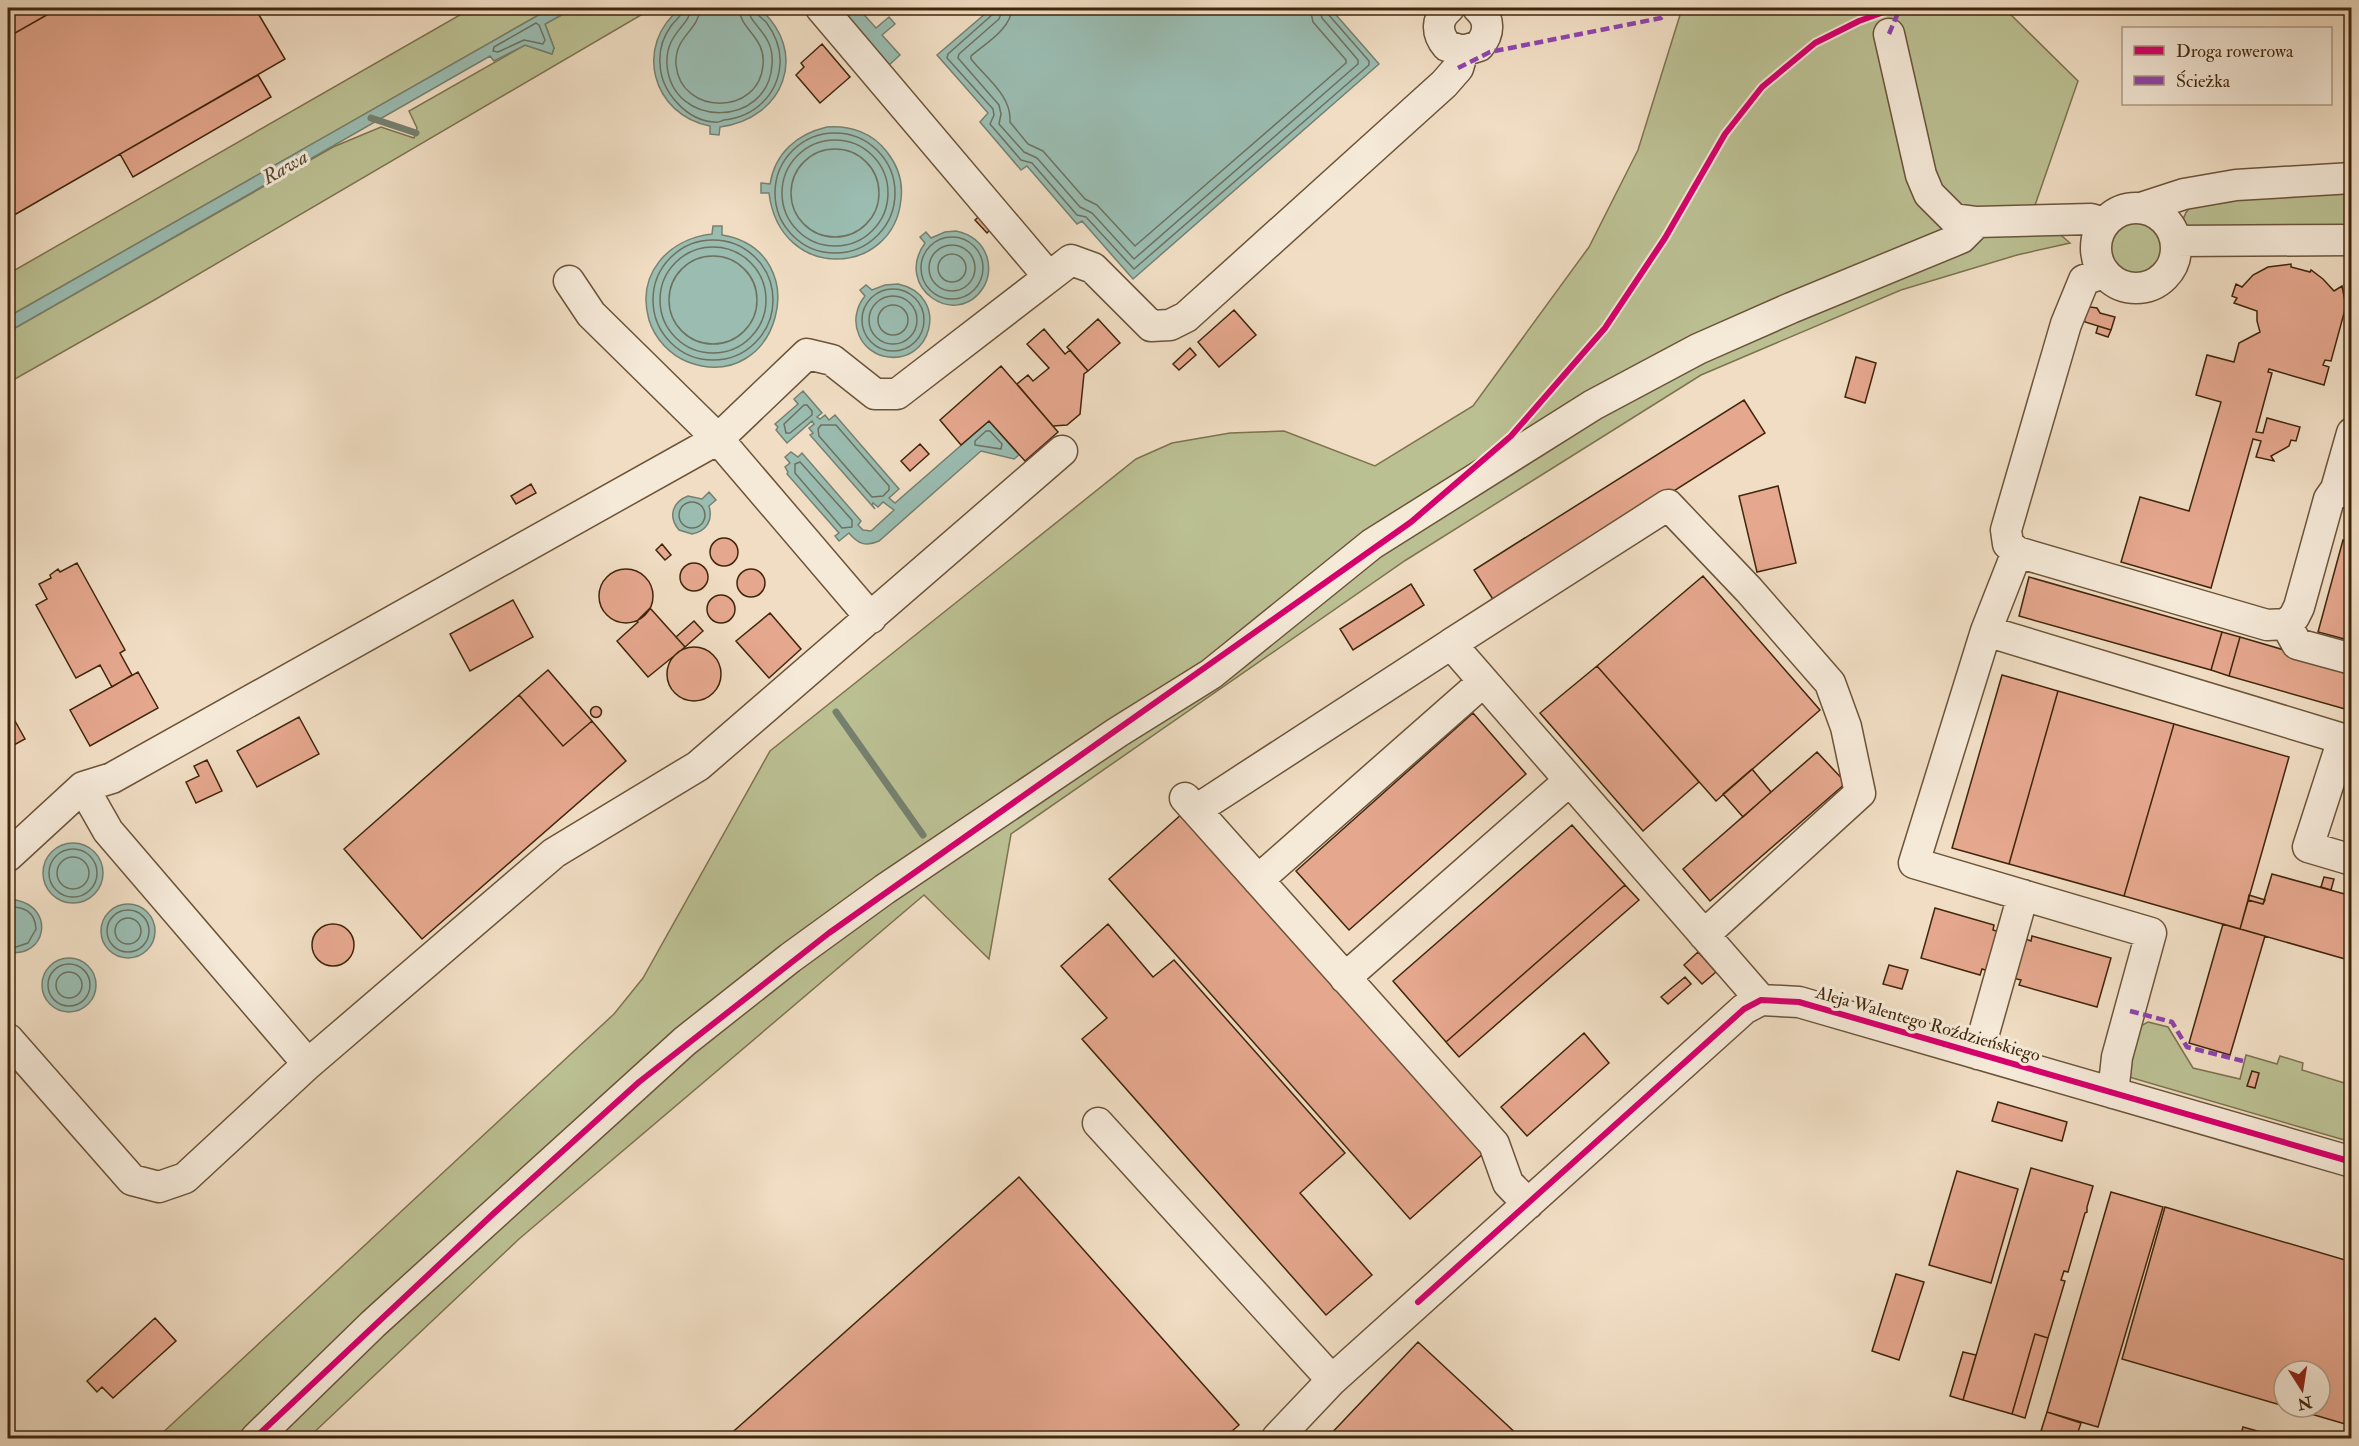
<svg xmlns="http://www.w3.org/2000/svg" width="2359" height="1446" viewBox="0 0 2359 1446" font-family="'IM FELL Double Pica',serif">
<rect width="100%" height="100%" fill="#f0ddc3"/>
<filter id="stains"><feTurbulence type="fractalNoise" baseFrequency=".00333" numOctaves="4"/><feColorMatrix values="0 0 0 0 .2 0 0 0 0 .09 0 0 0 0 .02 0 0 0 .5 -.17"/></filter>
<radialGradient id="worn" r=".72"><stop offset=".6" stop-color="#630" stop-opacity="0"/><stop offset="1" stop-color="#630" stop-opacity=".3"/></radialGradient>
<path fill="#bbc093" stroke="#7e734f" stroke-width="1.5" d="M472,8H551L8,317V274Z
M574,8H653L156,299L8,383V332L333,147L381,127L414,138L417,128L409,111L525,45L552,54L554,48L545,24Z
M1676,8H2004L2078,81L2033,211L2070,243L2017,255L1901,290L1701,375L1406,560L1011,834L989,959L924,895L519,1239L308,1438H157L614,1014L643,978L770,751L1136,459L1172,443L1230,433L1284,431L1375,466L1473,406L1589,247L1638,150L1680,15Z
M2351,189V233L2184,231C2181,219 2185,210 2195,204Z
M2107 248a29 29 0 1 1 58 0a29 29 0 1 1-58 0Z
M2148,1022L2168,1027L2193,1068L2240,1079L2246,1055L2277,1064L2280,1056L2303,1063L2302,1070L2351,1085V1142L2129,1077L2135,1029Z"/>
<path fill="#9abcb1" stroke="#76806f" stroke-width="1.5" d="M551,8H574L545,24L554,48L552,54L525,45L494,61L490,56L8,332V317Z
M681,8H759C810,52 784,119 720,127L719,135L710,134V126C652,115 633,45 681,8Z
M858,8L876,28L889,17L895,24L882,35L900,55L888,66L846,18Z
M992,8H1330L1379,64L1133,279L1082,221L1077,224L1027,166L1021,170L980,122L988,113L937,55Z
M827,127C850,125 873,133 887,152C898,166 903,183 901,199C894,277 780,283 769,193H761V183L770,184C775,153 797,134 827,127Z
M713,226H722V235C818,251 779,396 688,362C670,355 655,339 649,320C636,274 668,239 712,234Z
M956,231C970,234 982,242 987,257C990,267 989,279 983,288C956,330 893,287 925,243L920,237L926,232L931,238L945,232Z
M898,284C951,295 932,368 883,356C872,353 863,345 859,335C853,322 856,307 865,296L860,290L866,285L872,290L885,285Z
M803,391L822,413L817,417L820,419L825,415L829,420L835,415L899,489L889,498L895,503L989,421L1019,455L1014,459L981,451L879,541C866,547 858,544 849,533L839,541L835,536L839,533L787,474L788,472L785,467L790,463L785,457L791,452L798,457L802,453L861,521L858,525L863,530L871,531L894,510L883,502L878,507L873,503L872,505L875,509L810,435L813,433L809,428L814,424L812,421L787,443L776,430L778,427L775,424L798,404L794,399Z
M709,492L716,500L709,506C713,520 707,531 692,534L679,530C668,517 672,502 688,496L702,499Z
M43 873a30 30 0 1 1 60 0a30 30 0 1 1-60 0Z
M16,900C56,908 46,959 8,952V901Z
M101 931a27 27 0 1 1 54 0a27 27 0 1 1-54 0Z
M42 985a27 27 0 1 1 54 0a27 27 0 1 1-54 0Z"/>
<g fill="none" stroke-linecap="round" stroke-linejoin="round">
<path stroke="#6d715e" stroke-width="1.5" d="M684,8C683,15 676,19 671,26C663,37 659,51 660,64C661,92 687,121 715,122C718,123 721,121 724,120C754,117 778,95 780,64C781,49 775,34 766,22C761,17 756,15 756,8
M691,8C690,26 665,33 667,65C672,129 768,128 772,65C775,33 749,26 748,8
M700,8C699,31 674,36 676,65C681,116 759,116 763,65C766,37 740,30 739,8
M995,8L993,14L948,54L947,58L993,109L994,115L990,124L1021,160L1032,163L1077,215L1086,217L1134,269L1369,65V61L1328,14L1326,8
M1003,8L999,19L959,54L958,58L999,105L1001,114L999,124L1024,152L1037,158L1080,207L1092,213L1134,259L1358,64V60L1322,18L1319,8
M1012,8C1011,29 986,43 971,56V59C986,78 1012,96 1010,122L1028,144L1043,151L1085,199L1097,205L1135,246L1346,63V60L1313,22L1310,8
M536,23L539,25L545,40L543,44L524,40L498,52L493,51L494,47Z
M775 193a60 60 0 1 1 120 0a60 60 0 1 1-120 0Z
M782 193a53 53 0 1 1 106 0a53 53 0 1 1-106 0Z
M791 193a44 44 0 1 1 88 0a44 44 0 1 1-88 0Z
M921 268a31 31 0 1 1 62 0a31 31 0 1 1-62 0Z
M653 300a60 60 0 1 1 120 0a60 60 0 1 1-120 0Z
M929 268a23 23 0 1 1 46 0a23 23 0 1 1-46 0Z
M660 300a53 53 0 1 1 106 0a53 53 0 1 1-106 0Z
M938 268a14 14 0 1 1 28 0a14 14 0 1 1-28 0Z
M669 300a44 44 0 1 1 88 0a44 44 0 1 1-88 0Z
M862 320a31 31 0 1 1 62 0a31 31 0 1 1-62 0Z
M869 320a24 24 0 1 1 48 0a24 24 0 1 1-48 0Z
M878 320a15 15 0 1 1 30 0a15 15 0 1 1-30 0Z
M804,405H807L812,411V415L790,433H786L784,424Z
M821,425H836L889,486V490L883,496L872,497L819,436L818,429Z
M986,431H990L1002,444L1001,449L975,445V441Z
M800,462L852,520V527L842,528L795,473V464Z
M679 515a13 13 0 1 1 26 0a13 13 0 1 1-26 0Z
M49 873a24 24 0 1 1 48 0a24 24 0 1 1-48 0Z
M57 873a16 16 0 1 1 32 0a16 16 0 1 1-32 0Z
M8,907C23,906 35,911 36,929L28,943L16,947H8
M107 931a21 21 0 1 1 42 0a21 21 0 1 1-42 0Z
M115 931a13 13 0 1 1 26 0a13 13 0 1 1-26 0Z
M48 985a21 21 0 1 1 42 0a21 21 0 1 1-42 0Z
M56 985a13 13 0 1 1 26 0a13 13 0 1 1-26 0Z"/>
<path stroke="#76806f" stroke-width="7" d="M371,118L416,133
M836,712L923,835"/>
</g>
<path fill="#e5a78e" stroke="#40260b" stroke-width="1.5" d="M8,8H59L8,37Z
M59,8H255L285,59L9,218L8,214V37Z
M822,44L850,77L820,103L796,75L804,67L801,63Z
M258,75L271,97L133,177L120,154Z
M986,210L997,223L987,233L975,220Z
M2291,264V267L2310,272L2311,270L2323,279L2334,291L2342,286L2346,306L2331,361L2325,360L2323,365L2329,367L2324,385L2269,369L2268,372L2272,373L2256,432L2263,433L2267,418L2300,427L2296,441L2291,440L2289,446L2271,456L2274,461L2256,457L2261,441L2253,439L2211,588L2121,562L2140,497L2189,511L2221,402L2196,395L2207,355L2234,362L2239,343L2260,332L2257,321V311L2234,303L2237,298L2232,296L2236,284L2242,287L2253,275L2268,267Z
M2090,307L2097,308L2100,313L2115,317L2111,330L2085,322L2083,316L2085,310Z
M1234,310L1256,335L1219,367L1198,342Z
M1098,319L1120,343L1088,371L1067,347Z
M2098,326L2111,330L2108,337L2096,333Z
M1044,329L1065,354L1070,350L1088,371L1084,374L1080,414L1067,425L1053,426L1017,384L1028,375L1033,381L1049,368L1027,344Z
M1190,348L1196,355L1179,370L1173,364Z
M1856,357L1876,363L1865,403L1845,397Z
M1001,366L1058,432L1025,461L989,421L961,445L940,420Z
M1744,400L1765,433L1496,604L1474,570Z
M920,444L929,454L910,471L901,461Z
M531,484L536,493L516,504L511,496Z
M1778,486L1796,563L1757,572L1739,496Z
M710 552a14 14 0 1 1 28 0a14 14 0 1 1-28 0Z
M2343,540L2352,543V641L2318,632Z
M662,544L671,555L665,560L656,550Z
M680 577a14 14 0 1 1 28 0a14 14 0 1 1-28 0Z
M77,563L125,650L120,653L132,675L112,687L100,665L76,678L36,605L47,599L39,584L51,578L50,575L58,569L60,572Z
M599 596a27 27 0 1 1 54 0a27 27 0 1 1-54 0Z
M737 583a14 14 0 1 1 28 0a14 14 0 1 1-28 0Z
M1703,576L1820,710L1716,801L1597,666Z
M2029,577L2222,632L2211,670L2019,616Z
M1411,584L1424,605L1353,650L1340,629Z
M707 609a14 14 0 1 1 28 0a14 14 0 1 1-28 0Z
M513,600L533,637L470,671L450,634Z
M650,608L685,647L648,677L617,641L638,622L637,621Z
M770,613L801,649L769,678L736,641Z
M694,621L703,631L685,647L676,637Z
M2222,632L2240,637L2229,676L2211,670Z
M2240,637L2352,670V711L2229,676Z
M667 674a27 27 0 1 1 54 0a27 27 0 1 1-54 0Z
M1597,666L1699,782L1643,831L1540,713Z
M548,670L592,721L563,746L519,695Z
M138,672L158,708L90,746L70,710Z
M2002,675L2058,691L2009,864L1952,848Z
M2058,691L2174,724L2124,896L2009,864Z
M519,695L563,746L592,721L626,761L422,939L344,849Z
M590.5 712a5.5 5.5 0 1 1 11 0a5.5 5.5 0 1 1-11 0Z
M1473,713L1526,774L1349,930L1296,871Z
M299,717L319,754L257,787L237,751Z
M15,721L25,739L14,745L8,734V726Z
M2174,724L2289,757L2240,929L2124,896Z
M1817,752L1846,783L1710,901L1683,869Z
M207,760L222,791L196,803L186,782L199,776L194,766Z
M1752,769L1771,792L1743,817L1723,794Z
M1183,813L1484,1153L1410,1219L1109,879Z
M1572,825L1625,885L1446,1042L1393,981Z
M2272,874L2352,896V961L2240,929L2248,900L2263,904Z
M2324,877L2334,879L2331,890L2321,887Z
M1625,885L1639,900L1459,1057L1446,1042Z
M2249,895L2265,900L2263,904L2248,900Z
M1935,908L1994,925L1993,930L2003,933L1992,972L1982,969L1980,975L1921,958Z
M1108,924L1153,977L1174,960L1345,1153L1300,1193L1372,1275L1326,1315L1082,1039L1107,1018L1061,966Z
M2223,924L2265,936L2230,1055L2189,1043Z
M312 945a21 21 0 1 1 42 0a21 21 0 1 1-42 0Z
M2032,936L2111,958L2097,1007L2019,985L2021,980L2009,977L2020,937L2031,941Z
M1698,952L1716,972L1702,984L1684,965Z
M1889,965L1908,970L1902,989L1883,984Z
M1685,977L1691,984L1668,1004L1661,997Z
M1584,1033L1609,1063L1527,1136L1501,1107Z
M2252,1071L2259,1073L2255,1088L2247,1086Z
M1998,1102L2067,1122L2062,1141L1992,1121Z
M2031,1168L2093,1186L2087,1207V1212L2085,1213L2068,1272L2064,1271L2061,1280L2065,1281L2048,1338L2035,1334L2012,1414L1963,1400Z
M1957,1171L2018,1189L1991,1283L1929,1265Z
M1019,1177L1239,1425L1224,1438H726Z
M2111,1192L2163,1207L2098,1427L2047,1412Z
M2165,1207L2352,1262V1426L2287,1407H2320V1371H2284V1406L2122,1359Z
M1896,1274L1924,1282L1899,1360L1872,1351Z
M155,1318L176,1341L113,1398L102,1387L97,1392L87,1381Z
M2035,1334L2048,1338L2025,1418L2012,1414Z
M1418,1342L1521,1438H1327Z
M1963,1352L1976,1355L1963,1400L1950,1396Z
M2047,1412L2081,1423L2076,1438L2041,1431Z
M2243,1427L2261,1432L2259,1438H2240Z"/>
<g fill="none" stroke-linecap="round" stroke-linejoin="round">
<defs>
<path id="minor" d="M821,8L1049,277
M1449,8C1436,19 1436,33 1447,46L1463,51L1479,46C1490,33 1490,19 1478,8
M2096 248a40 40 0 1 1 80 0a40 40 0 1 1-80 0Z
M2141,208L2184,194L2236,185L2352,178
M1977,222L2091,219L2104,223
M2176,241L2352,240
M2103,273L2084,280L2066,324L2006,530L2008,544L2017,552L2267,625L2286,624L2294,617L2299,607L2329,499L2336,489
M569,281L591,314L718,439L871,618
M2352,433L2336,489L2352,494
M2286,624L2297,644L2352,659
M1986,631L2017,552
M83,787L108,831L308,1064
M1185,798L1494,1144L1508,1183L1528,1204
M1196,810L1451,644
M8,856L83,787L112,778L718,439L807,354L832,360L875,394H897L1071,260L1093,268L1151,326L1170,325L1186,317L1444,84L1458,68L1463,51
M1258,880L1483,682
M1704,935L1860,793L1846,727L1830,683L1749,590L1668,505L1451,644L1761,1000
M1345,978L1569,781
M8,1039L132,1180L159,1187L185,1178L308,1064L554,853L698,766L1062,451
M1978,1054L2023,895
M2113,1093L2117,1057L2151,933L1914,863L1986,631L2343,739L2308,847L2352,860
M1098,1123L1332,1380
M256,1438L373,1324L685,1041L790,958L885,889L1118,732L1211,674L1372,544L1593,405L1698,349L1791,308L1961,238L1977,222L1954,219L1929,194L1921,175L1889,34
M1277,1438L1332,1380L1744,1009L1761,1000L1799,1002L2352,1162"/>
</defs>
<use href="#minor" stroke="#6c5439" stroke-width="33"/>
<use href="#minor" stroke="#f5e9d8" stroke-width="30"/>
<path stroke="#8e44ad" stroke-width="4.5" stroke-dasharray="9 4.5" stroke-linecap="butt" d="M1889,34L1900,8
M1458,68L1490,52L1661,18L1671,8
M2130,1011L2172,1022L2187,1047L2243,1061"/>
<defs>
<path id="cycleway" d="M1418,1302L1744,1009L1761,1000L1799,1002L2352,1162
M255,1438L493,1214L639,1082L829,933L1411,522L1511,436L1605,328L1665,238L1725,134L1762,87L1815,43L1859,21L1895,8"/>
</defs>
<use href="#cycleway" stroke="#f5e9d8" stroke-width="10"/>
<use href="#cycleway" stroke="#d6006c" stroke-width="6"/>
</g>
<g text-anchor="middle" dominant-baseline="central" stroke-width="6" stroke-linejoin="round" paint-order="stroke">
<g font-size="18" fill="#40260b" stroke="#f5e9d8">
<text transform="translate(1928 1024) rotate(16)">Aleja Walentego Roździeńskiego</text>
</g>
<g font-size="20" font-style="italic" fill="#564c34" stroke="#f5e9d8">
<text transform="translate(285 167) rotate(-30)">Rawa</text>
</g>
</g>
<rect width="2359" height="1446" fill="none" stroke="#f0ddc3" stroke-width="30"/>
<rect x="9" y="9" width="2341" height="1428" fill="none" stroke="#40260b" stroke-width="3"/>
<rect x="15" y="15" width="2329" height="1416" fill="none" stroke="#40260b" stroke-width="1.5"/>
<rect x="2122" y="27" width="210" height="78" fill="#f5e9d8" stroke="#ad9b86" stroke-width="1.5"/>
<rect x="2134" y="46" width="30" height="9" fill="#d6006c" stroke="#ad9b86" stroke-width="1.5"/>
<text x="2176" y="57" font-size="18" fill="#40260b">Droga rowerowa</text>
<rect x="2134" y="76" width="30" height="9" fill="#8e44ad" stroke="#ad9b86" stroke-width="1.5"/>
<text x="2176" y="87" font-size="18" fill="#40260b">Ścieżka</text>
<g transform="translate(2302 1389) rotate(168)"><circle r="28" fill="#f5e9d8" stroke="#ad9b86" stroke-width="1.5"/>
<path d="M0-4.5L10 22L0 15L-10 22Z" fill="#8f2418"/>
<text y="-9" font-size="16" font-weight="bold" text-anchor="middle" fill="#40260b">N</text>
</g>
<rect width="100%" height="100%" filter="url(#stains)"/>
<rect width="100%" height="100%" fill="url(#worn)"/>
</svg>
